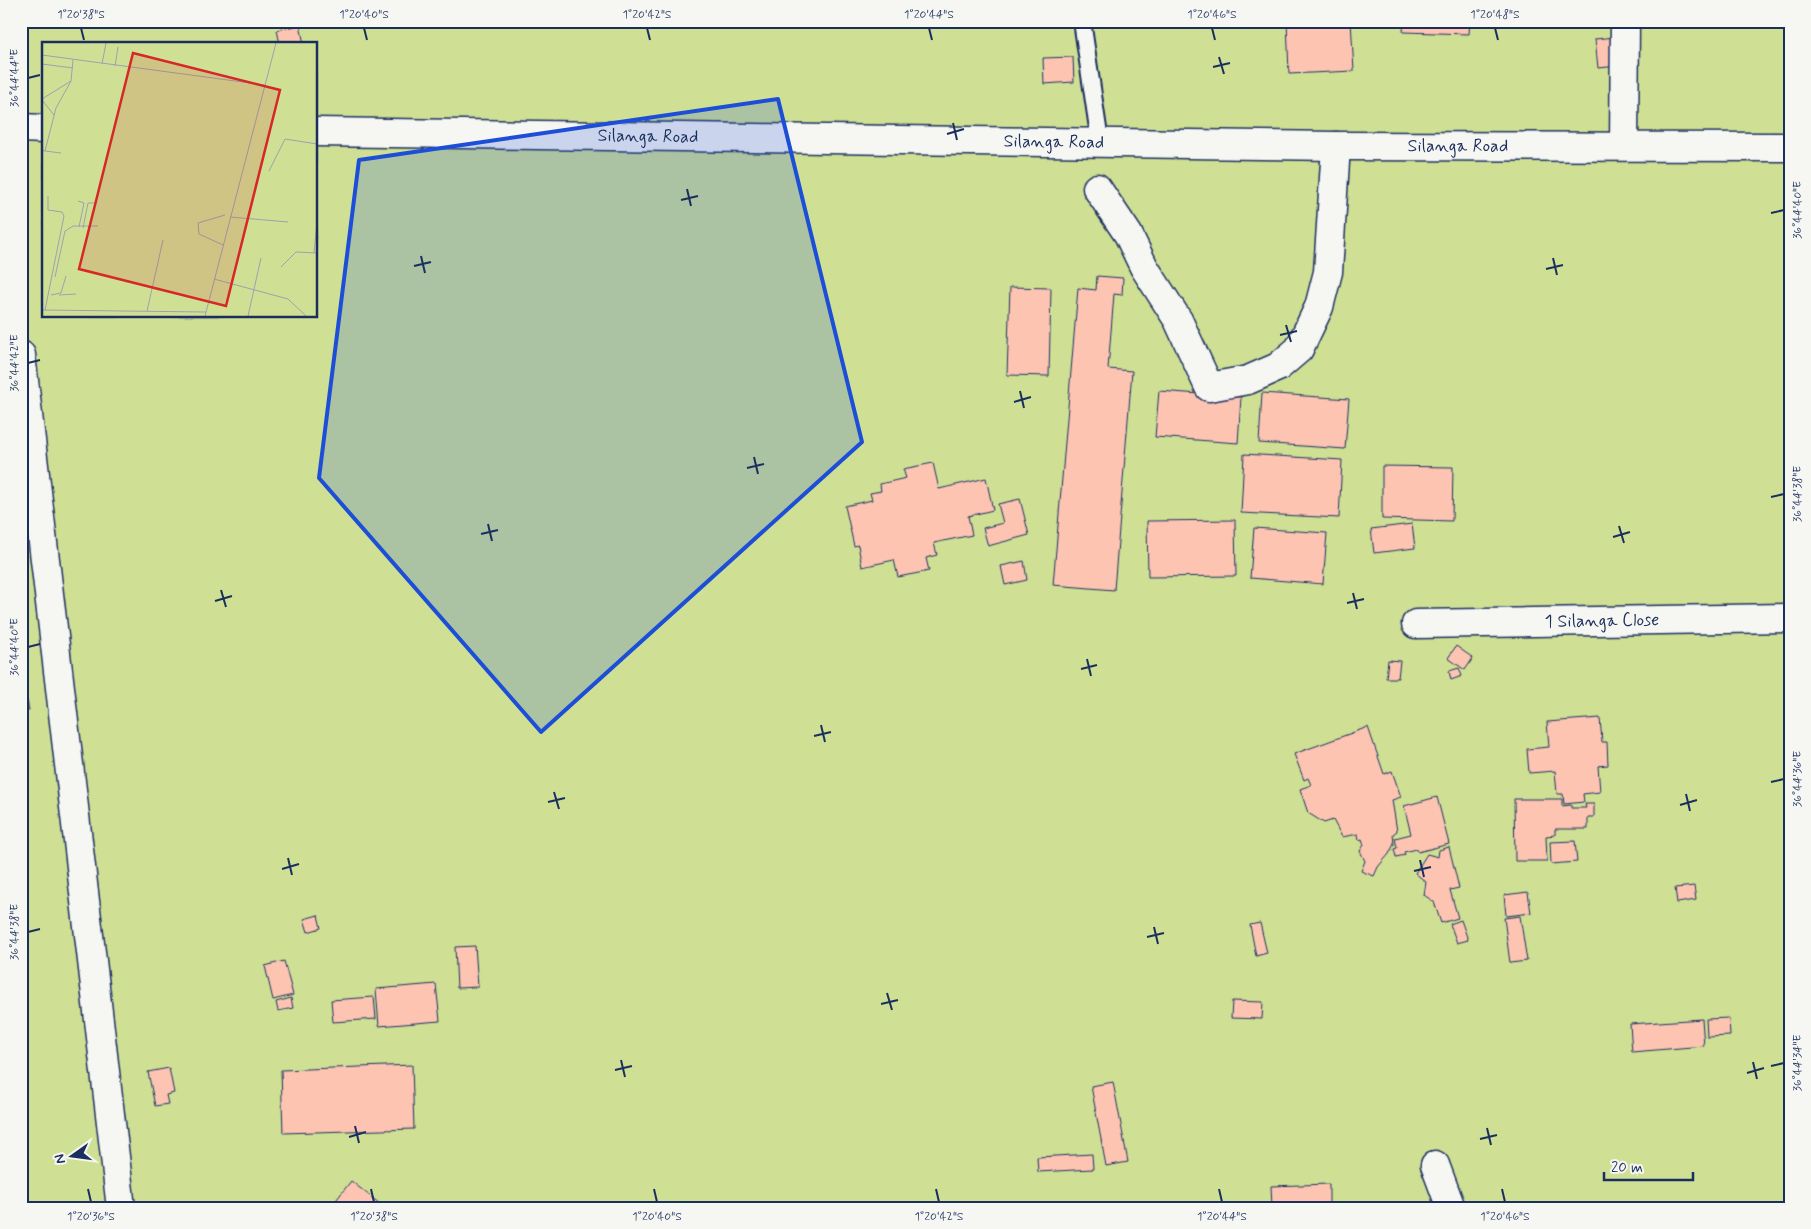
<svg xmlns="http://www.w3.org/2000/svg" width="1811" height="1229" viewBox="0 0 1811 1229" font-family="Mynerve,sans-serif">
<rect width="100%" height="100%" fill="#f7ece5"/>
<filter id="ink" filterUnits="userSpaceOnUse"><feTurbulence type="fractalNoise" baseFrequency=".02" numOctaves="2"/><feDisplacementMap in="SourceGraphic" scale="10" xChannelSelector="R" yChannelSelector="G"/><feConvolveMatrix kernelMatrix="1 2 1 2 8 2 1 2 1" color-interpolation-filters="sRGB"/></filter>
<g filter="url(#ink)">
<path fill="#cfe095" stroke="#75887a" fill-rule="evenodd" d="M21,21H1790V1208H21ZM44,44H316V316H44Z"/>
<path fill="#fdc4b2" stroke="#1b2f5e" d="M1287,21H1351L1354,71L1289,74Z
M1404,21H1470L1469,34L1403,32Z
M300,25L304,44H280L277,30Z
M1616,37L1619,66L1598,68L1595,39Z
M1073,57L1074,82L1044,84L1043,58Z
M1097,276L1123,278L1122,295L1114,294L1108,369L1132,371L1114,590L1053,585L1078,288L1096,290Z
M1010,287L1051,288L1049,376L1007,375Z
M1159,391L1241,397L1238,443L1155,437Z
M1262,393L1349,399L1345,449L1259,443Z
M1244,454L1342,460L1339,518L1241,513Z
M933,463L939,489L986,478L993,510L968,516L972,535L934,543L937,555L926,558L929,571L898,577L894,560L862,567L858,545L854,546L845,506L872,500L870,493L881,491L880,484L906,478L903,469Z
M1382,466L1453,467L1452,521L1382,519Z
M1020,499L1029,535L988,546L983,528L1003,523L998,504Z
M1235,520L1236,576L1148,577L1147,521Z
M1412,524L1415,548L1374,553L1371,529Z
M1254,528L1327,533L1323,584L1250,578Z
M1024,561L1027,580L1005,585L1001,566Z
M1456,646L1473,658L1465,670L1448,658Z
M1388,660L1400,661L1398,678H1386Z
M1459,668L1462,676L1451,680L1449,671Z
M21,699L27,700L29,710L21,712Z
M1600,718L1602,742H1607L1608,765L1598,766L1600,792L1583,794L1584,802L1564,804L1563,794H1557L1555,771L1529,773L1527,749L1549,747L1547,722Z
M1368,727L1384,774L1392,771L1401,797L1392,800L1397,831L1393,834L1394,844L1389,854L1378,867L1374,876L1361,871L1365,861L1360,851L1364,845L1362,839L1359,840L1358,834L1342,837L1333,820L1324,823L1308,813L1300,789L1311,785L1308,778L1304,780L1294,754Z
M1437,797L1449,844L1418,852L1417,849L1404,852L1405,855L1396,857L1394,849L1397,848L1395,838L1411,834L1404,806Z
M1514,799H1562V806L1571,805V808H1586L1585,804H1594V817H1588V829H1555V835L1546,836L1547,861H1515Z
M1575,841L1577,862L1551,864L1550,842Z
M1449,847L1459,888L1450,890L1458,918L1441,923L1434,902L1424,895L1426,882L1415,873L1427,854L1438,857L1439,850Z
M1694,886L1696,900L1677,903L1675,888Z
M1528,892L1531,913L1506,916L1504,895Z
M318,915L321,928L308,932L304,919Z
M1520,916L1527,961L1510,963L1504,918Z
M1461,920L1468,940L1457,943L1450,924Z
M1260,923L1267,953L1256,956L1250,925Z
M475,946L478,987L457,988L455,947Z
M284,961L293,995L273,1000L265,966Z
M436,984L440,1021L379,1026L376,989Z
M374,997L376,1019L333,1022L331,1000Z
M291,998L293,1008L278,1011L276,1002Z
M1232,1001L1263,1002L1262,1019L1231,1018Z
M1729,1018L1730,1036L1707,1037L1706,1019Z
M1702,1019L1704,1046L1632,1052L1630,1024Z
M412,1065L414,1129L283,1133L281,1070Z
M169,1068L174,1093L166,1095L168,1104L155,1106L148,1072Z
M1113,1082L1128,1162L1106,1166L1091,1086Z
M1092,1154L1093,1169L1038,1172L1037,1157Z
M351,1181L385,1208H330Z
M1329,1184V1208H1272L1271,1186Z"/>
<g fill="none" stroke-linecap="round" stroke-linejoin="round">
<defs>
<path id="service" d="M1082,21L1100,142"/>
<g id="minor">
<path d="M21,128L44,129"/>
<path id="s1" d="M316,132L1336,146L1790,147"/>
<path d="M1624,146L1625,21"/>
<path d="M1097,188L1128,234L1144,267L1178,320L1209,387L1248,380L1278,367L1299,349L1319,307L1328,272L1336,146"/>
<path d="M21,355L121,1208"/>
<path id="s2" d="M1416,624L1790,618"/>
<path d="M1435,1165L1451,1208"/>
</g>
</defs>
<use href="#service" stroke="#1b2f5e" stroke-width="20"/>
<use href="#minor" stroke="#1b2f5e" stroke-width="31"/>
<use href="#service" stroke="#f6f6f2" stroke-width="16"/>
<use href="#minor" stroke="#f6f6f2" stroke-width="28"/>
</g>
</g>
<path fill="#1d4ed8" fill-opacity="0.2" stroke="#1d4ed8" stroke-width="4" stroke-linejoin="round" d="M778,99L862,442L541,732L319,478L359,160Z"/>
<path fill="none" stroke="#1b2f5e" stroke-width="2" d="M81,28L84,40M364,28L367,40M647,28L650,40M929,28L932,40M1212,28L1215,40M1495,28L1498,40M1219,57L1224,74M1213,67L1230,63M28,78L40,75M953,123L957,140M947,134L964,129M687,189L691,206M681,200L698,196M1771,213L1784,210M421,256L425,273M1553,258L1557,275M414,266L431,262M1546,269L1563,265M1286,325L1291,342M1280,335L1297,331M28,363L40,360M1020,391L1024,408M1014,402L1031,397M754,457L758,474M747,468L764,464M1771,497L1784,494M488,524L492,541M1619,526L1624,543M481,534L498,530M1613,537L1630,532M221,590L226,607M1353,593L1357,609M215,601L232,596M1347,603L1364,599M28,647L40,644M1087,659L1091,676M1081,669L1097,665M821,725L825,742M814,736L831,732M1771,782L1784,779M554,792L559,809M1686,794L1690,811M548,802L565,798M1680,805L1697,800M288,858L292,875M1420,860L1424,877M282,869L299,864M1414,871L1431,867M1154,927L1158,944M28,932L40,929M1147,937L1164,933M887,993L892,1010M881,1004L898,1000M621,1060L625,1077M1753,1062L1757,1079M1771,1066L1784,1063M615,1070L632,1066M1747,1073L1764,1068M355,1126L359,1143M1487,1128L1491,1145M349,1137L366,1132M1480,1139L1497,1135M88,1189L91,1202M371,1189L374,1202M654,1189L657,1202M936,1189L939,1202M1219,1189L1222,1202M1502,1189L1505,1202"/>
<g text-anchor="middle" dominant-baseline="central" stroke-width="5" stroke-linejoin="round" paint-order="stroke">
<g font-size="18" fill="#1b2f5e" stroke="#f6f6f2">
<text stroke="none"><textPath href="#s1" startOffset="332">Silanga Road</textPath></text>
<text stroke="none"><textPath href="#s1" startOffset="738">Silanga Road</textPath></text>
<text stroke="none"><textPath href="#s1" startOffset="1142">Silanga Road</textPath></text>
<text stroke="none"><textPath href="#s2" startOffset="186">1 Silanga Close</textPath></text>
</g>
</g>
<g transform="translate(42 42)">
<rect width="275" height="275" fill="#f7ece5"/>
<path d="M0,1H275V274H0Z" fill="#cfe095"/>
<path fill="none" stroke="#9fa0af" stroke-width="1" d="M0,13L223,43M0,22L31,26M60,22L64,1M73,24L76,5M0,57L29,39M0,58L12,73M0,108L3,109L14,66L29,39L31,18M3,109L19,111M227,129L243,97L275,102M36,159L42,161L37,185M188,175L246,180M41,186L46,161H53M181,203L157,192L156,181L183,173M272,211L275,180M239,225L254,210L275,211M13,235L23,189L31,184H56M172,237L246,257L264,274M9,253L19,251L24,234M17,253L34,252M0,268L164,270M3,268L22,174L20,170L6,168V154M105,269L121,198M163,274L234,1M206,274L219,216"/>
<path fill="#d62828" fill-opacity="0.15" stroke="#d62828" stroke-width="2.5" d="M91,11L238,48L184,264L37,227Z"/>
<rect width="275" height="275" fill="none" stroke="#1b2f5e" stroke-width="2.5"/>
</g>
<rect width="1811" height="1229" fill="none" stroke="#f6f6f2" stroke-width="55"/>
<g transform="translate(72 1156) rotate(256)" stroke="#f6f6f2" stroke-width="4" paint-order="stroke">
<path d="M0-4L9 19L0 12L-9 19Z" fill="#1b2f5e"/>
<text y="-8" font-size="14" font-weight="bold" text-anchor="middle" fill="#1b2f5e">N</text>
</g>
<path d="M1604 1172v8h89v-8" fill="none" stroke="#1b2f5e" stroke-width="2.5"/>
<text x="1611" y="1172" font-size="15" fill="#1b2f5e" stroke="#f6f6f2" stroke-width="4" paint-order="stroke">20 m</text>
<rect x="28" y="28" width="1756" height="1174" fill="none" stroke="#1b2f5e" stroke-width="2"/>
<g font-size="12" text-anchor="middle" fill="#1b2f5e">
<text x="81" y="18">1°20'38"S</text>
<text x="364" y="18">1°20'40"S</text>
<text x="647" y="18">1°20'42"S</text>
<text x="929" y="18">1°20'44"S</text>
<text x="1212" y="18">1°20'46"S</text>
<text x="1495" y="18">1°20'48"S</text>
<text transform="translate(14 78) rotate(-90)" y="4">36°44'44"E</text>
<text transform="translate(1797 210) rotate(-90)" y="4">36°44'40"E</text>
<text transform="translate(14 363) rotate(-90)" y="4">36°44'42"E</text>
<text transform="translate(1797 494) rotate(-90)" y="4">36°44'38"E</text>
<text transform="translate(14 647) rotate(-90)" y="4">36°44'40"E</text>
<text transform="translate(1797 779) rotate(-90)" y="4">36°44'36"E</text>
<text transform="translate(14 932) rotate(-90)" y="4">36°44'38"E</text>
<text transform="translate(1797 1063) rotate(-90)" y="4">36°44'34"E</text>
<text x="91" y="1220">1°20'36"S</text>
<text x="374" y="1220">1°20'38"S</text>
<text x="657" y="1220">1°20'40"S</text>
<text x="939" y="1220">1°20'42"S</text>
<text x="1222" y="1220">1°20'44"S</text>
<text x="1505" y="1220">1°20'46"S</text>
</g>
</svg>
